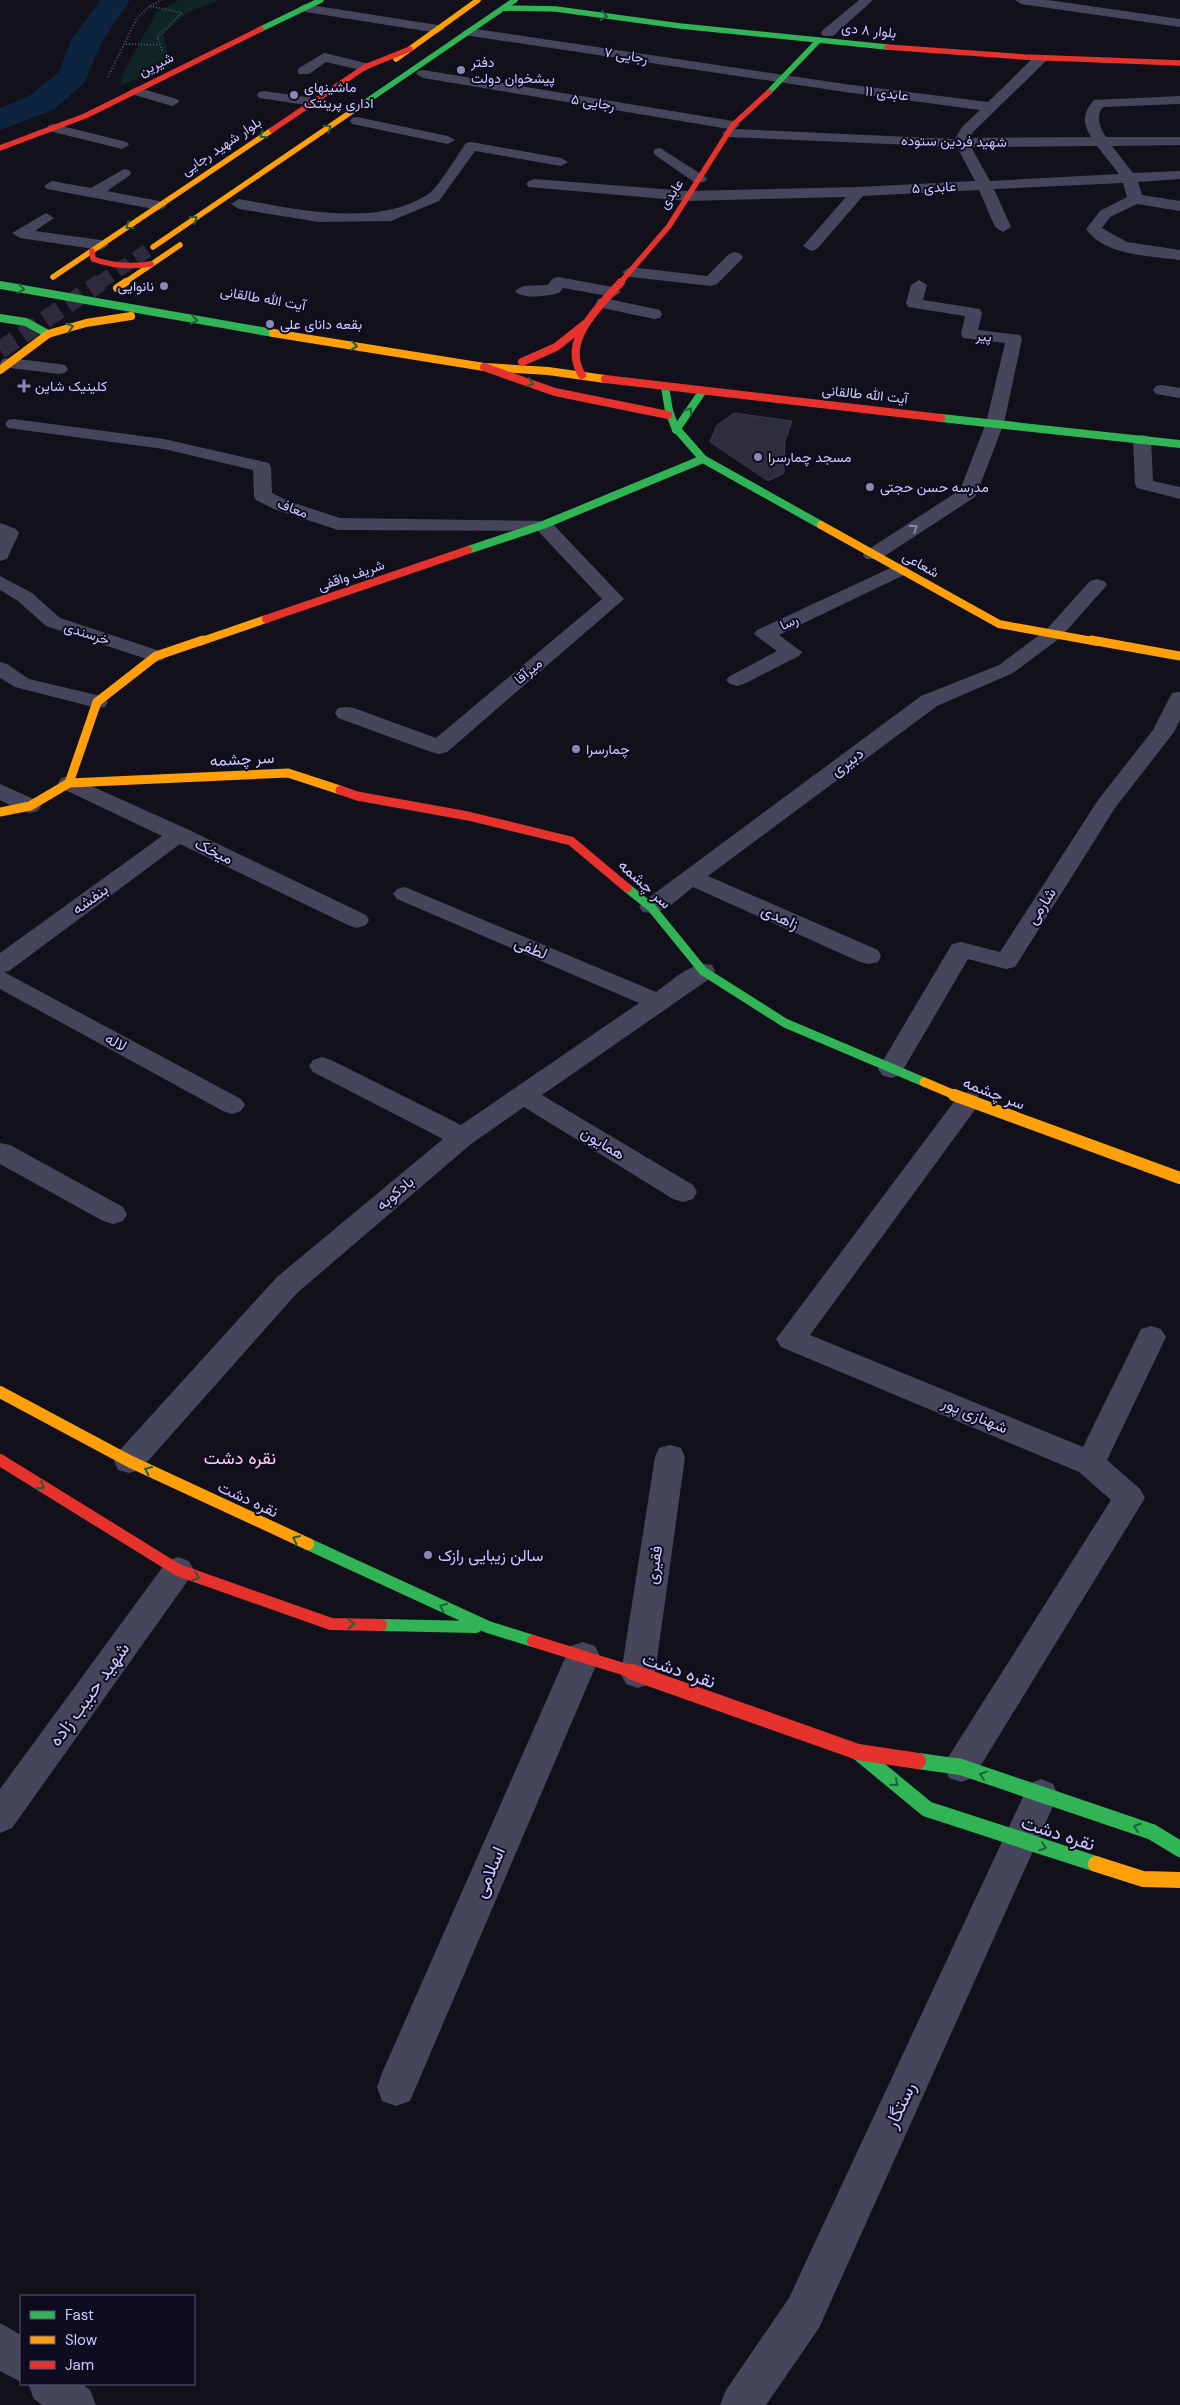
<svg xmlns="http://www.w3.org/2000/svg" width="1180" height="2405" viewBox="0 0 1180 2405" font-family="'DM Sans',Vazirmatn,sans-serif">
<rect width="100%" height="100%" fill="#12101a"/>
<path fill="#0f2524" d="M179,0H220L187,13L163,34L171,65L120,86L122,75L156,13Z"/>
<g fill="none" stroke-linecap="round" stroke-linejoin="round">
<path fill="#0d243e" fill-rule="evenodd" d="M100,0H130L103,40L84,83L53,110L0,130V108L29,96L59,72L71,40Z"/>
</g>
<path fill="#2e2d3d" stroke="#3c3a4f" d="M734,413L792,421L785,441L784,473L768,481L710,442L717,425Z"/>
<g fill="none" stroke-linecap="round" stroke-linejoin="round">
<path stroke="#2e2c3c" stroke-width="14" stroke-dasharray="14 8" stroke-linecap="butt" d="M99,283L153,247"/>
<path stroke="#2e2c3c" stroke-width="18" stroke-dasharray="18 9" stroke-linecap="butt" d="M0,350L101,282"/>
<path stroke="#465661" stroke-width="2" stroke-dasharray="1 2" stroke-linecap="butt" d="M150,6L182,13L157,37L163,52
M126,44L159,45
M108,77L137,18L150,6L162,0"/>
<path fill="#45465b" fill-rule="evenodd" d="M859,0H873L833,36H823L821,33L823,30Z
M1015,0H1048L1180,19V27L1021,4Z
M304,4L438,25L445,29L438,33L299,11L298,8Z
M469,28L845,84L988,102L1036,55H1046L1048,58L1046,61L973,132L970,138L1091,137C1082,122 1083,113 1094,100L1180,96V104L1103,107C1095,117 1100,127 1106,137H1180V145L1112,146L1133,173L1180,171V179L1138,182L1142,195L1180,201V211L1137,204L1110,217L1102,228L1127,242L1180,250V260C1151,256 1105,256 1086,229L1100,211L1127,197L1123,183L994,189L1011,227L1003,232L995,227L979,190L863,196L817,249L811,251L803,246L846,197L687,201L529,187L526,184L529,181L534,179L687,191L859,187L975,181L957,147L729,137L722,133L729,129L423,78L416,74L418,71L423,70L733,121L740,125L735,129L955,139L962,127L980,110L845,92L464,35L462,32ZM1097,146L1119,174L990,181L971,147Z
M324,53L370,64L372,67L365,71L326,62L309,74H299L297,71L299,68Z
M136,87L177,99L179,102L172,106L131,94L129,91Z
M264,91L313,98L320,102L313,106L259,98L257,95L259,92Z
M357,117L448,136L455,140L448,144L352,124L350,121L352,118Z
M54,124L127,142L129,145L122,149L49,131L47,128L49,125Z
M471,142L561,158L568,162L561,166L475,151L439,201L391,221L319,222L239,209L231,204L239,199C296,209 375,228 427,195C437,190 458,154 466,143Z
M660,148L704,176L707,179L704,182H694L655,155L653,152L655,149Z
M124,169L129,170L131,173L129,176L107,191L164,202L167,205L164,208L159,210L47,189L44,186L52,181L91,188Z
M46,213L54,218L35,231L101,240L109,245L101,250L20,238L12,233Z
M735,252L741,254L743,257L741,260L717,284L711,286L630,277L622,272L630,267L707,276L729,254Z
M558,277L613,287L621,292L613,297L563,288L559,293C549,296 521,300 515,291L523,286L548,285L552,279Z
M919,280L927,285L923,300L980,309L982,313L978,330L1020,335L1022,339L1004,423L977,493L975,497L880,559H866L863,555L866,551L960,490L986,423L1005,343L963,338L961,334L965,316L908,307L906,303L911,285Z
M604,298L660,310L662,314L660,318L654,319L598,307L596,303L598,299Z
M9,358L59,364L65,365L68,369L65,373L59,374L3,367L0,363L3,359Z
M1162,385L1180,388V398L1156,394L1153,390L1156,386Z
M14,419L164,439L269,463L271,467L272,493L288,501L340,518L550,521L624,599L447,752L439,754L431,752L338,718L335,713L338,708L346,707L354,708L436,738L602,599L538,531L338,530L274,509L256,500L254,496L253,470L164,449L8,428L5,424L8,420Z
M1142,435L1148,436L1151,440L1153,481L1180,487V499L1137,488L1135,484L1133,440L1136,436Z
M0,523L16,529L19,533L7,559L0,561Z
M899,564L906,566L909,570L906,574L779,635L802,652L799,656L744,684L737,686L730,684L726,680L730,676L777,651L754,634L757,630Z
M0,576L32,593L60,618L163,652L166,656L163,660L156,662L46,626L18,601L0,590Z
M1097,579L1104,581L1107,585L1060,638L1013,673L937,706L708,876L878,950L881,956L878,962L869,964L860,962L693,887C679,898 662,917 643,912L639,907L643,902L921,696L999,665L1046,630L1090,581Z
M0,662L7,664L29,679L105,697L108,702L105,707L97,708L15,687L0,678Z
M1180,692V720L1174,732L1115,808L1015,967L1006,969L968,959L900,1075L891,1078L882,1075L878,1069L952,944L961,942L1000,952L1098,800L1153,730L1172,693Z
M69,776L187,829L366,915L369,920L366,925L357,928L348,925L180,844L9,971L4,972L241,1099L245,1105L241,1111L232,1114L223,1111L0,989V953L162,836L61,788L58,783L61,778Z
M0,784L38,801L41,806L38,811L30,813L22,811L0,800Z
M405,887L656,992C672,981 692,960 712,965L715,971L712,977L542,1095L693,1185L697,1192L693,1199L683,1202L673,1199L524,1107L471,1144L297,1293L140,1470L129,1473L118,1470L114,1461L118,1452L277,1277L443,1139L313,1072L309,1066L313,1060L322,1057L331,1060L461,1125L639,1003L397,899L393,894L397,889Z
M968,1092L977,1095L981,1101L977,1107L810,1335L1083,1447L1141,1329L1151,1326L1161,1329L1166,1337L1107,1460L1140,1489L1145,1498L973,1778L961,1782L949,1778L944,1767L949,1756L1111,1500L1079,1472L781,1347L776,1339L959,1095Z
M0,1143L10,1145L123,1207L127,1214L123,1221L113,1224L103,1221L0,1164Z
M670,1445L681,1448L685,1457L655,1674L650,1684L638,1688L626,1684L621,1674L655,1457L659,1448Z
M178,1557L189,1561L194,1570L189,1579L12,1828L0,1833V1789L167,1561Z
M583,1642L595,1646L600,1656L410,2101L396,2106L382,2101L377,2087L382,2073L566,1656L571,1646Z
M1041,1779L1053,1784L1058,1795L819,2328L766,2405H720L726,2390L789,2298L1029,1784Z
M0,2323L21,2335V2382L0,2371Z
M28,2384H82L90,2390L96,2405H42L34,2399Z"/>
<path stroke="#30b455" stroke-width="5.5" d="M503,8L556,9L680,26L887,47
M261,29L321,0
M769,92L819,40
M351,112L515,0"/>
<path stroke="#30b455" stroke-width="8" d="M0,285L273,333
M0,318L26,322L48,334
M665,387L669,411L675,427L703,459L821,525
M941,418L1180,444
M676,430L702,392
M468,550L543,525L703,459"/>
<path stroke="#30b455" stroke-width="9" d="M627,888L651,907L703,971L785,1023L924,1082"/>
<path stroke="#30b455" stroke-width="12" d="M308,1544L488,1627L533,1641
M381,1625L476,1627"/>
<path stroke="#30b455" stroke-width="16" d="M858,1752L927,1809L1096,1864
M918,1761L961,1767L1152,1832L1180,1849"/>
<path stroke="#ff9f0a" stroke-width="5.5" d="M396,59L478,0
M153,247L351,112
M53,277L272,130
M124,283L180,245"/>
<path stroke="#ff9f0a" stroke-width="8" d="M117,288L126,282
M273,333L484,367L548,371L605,379
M0,370L48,334L86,323L131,316
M821,525L999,624L1098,642
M199,642L266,619"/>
<path stroke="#ff9f0a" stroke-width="9" d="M1091,640L1180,656
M69,783L97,702L156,656L203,640
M0,812L30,806L69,783L288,773L340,790
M924,1082L957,1096"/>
<path stroke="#ff9f0a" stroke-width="12" d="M954,1095L1180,1178
M0,1392L129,1461L308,1544"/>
<path stroke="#ff9f0a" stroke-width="16" d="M1096,1864L1143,1879L1180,1880"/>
<path stroke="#e5322d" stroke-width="5.5" d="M887,47L1024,57L1180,63
M272,130L365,67L410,49
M0,148L85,116L261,29
M92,251L93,259C112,266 131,267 151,264
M620,283L669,226L733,125L769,92"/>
<path stroke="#e5322d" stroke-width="8" d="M522,362L556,347L585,324
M484,367L555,392L668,415
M582,375C560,341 600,306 621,282
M605,379L941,418
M266,619L468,550"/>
<path stroke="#e5322d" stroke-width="9" d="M340,790L357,796L468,816L571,841L627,888"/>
<path stroke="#e5322d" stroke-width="12" d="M0,1460L178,1570L331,1624L381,1625
M533,1641L636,1673"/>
<path stroke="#e5322d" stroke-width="16" d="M632,1672L858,1752L918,1761"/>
</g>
<defs><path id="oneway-chevron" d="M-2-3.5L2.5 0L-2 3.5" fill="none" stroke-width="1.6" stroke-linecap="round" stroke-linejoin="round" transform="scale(1.25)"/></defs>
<g stroke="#1f603a">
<use href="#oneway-chevron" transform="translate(604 16) rotate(8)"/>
<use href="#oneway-chevron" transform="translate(328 128) rotate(-34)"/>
<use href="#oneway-chevron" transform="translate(263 135) rotate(146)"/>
<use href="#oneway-chevron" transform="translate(194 219) rotate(-34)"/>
<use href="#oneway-chevron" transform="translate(129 226) rotate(146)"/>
<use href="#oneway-chevron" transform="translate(21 289) rotate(10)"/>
<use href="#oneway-chevron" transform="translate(194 320) rotate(10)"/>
<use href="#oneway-chevron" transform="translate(70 327) rotate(-17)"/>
<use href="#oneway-chevron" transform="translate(354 346) rotate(9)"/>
<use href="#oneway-chevron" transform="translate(530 383) rotate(19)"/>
<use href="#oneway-chevron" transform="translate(689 411) rotate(-56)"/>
<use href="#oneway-chevron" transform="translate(148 1470) rotate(-155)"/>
<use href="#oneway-chevron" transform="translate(41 1486) rotate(32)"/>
<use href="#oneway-chevron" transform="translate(296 1539) rotate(-155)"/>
<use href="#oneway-chevron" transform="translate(196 1577) rotate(19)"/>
<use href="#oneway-chevron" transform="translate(443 1607) rotate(-155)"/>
<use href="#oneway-chevron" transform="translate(351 1624) rotate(1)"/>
<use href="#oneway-chevron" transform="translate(983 1775) rotate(-161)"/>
<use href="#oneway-chevron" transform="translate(895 1783) rotate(39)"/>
<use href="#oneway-chevron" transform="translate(1137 1827) rotate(-161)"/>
<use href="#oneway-chevron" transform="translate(1043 1847) rotate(18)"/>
</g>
<use stroke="#8888ad" href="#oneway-chevron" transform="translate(914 528) rotate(-33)"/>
<g fill="#8a89af" stroke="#0e0c1e" stroke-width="2">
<circle cx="461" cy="70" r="5"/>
<circle cx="294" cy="95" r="5"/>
<circle cx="164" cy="286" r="5"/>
<circle cx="270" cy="324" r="5"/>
<path d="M21.5 378.5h5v5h5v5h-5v5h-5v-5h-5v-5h5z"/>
<circle cx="758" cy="457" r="5"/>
<circle cx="870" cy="487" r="5"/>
<circle cx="576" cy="749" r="5"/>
<circle cx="428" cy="1555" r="5"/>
</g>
<g text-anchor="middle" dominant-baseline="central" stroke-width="4" stroke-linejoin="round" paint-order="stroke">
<g font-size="14" fill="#cbcaff" stroke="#0e0c1e">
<text transform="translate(869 30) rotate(6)">بلوار ۸ دی</text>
<text transform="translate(626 55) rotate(9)">رجایی ۷</text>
<text transform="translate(156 64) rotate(-26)">شیرین</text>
<text transform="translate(887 93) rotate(7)">عابدی ۱۱</text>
<text transform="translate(593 102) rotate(9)">رجایی ۵</text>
<text transform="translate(954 141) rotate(1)">شهید فردین ستوده</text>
<text transform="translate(221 146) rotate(-34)">بلوار شهید رجایی</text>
<text transform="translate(934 187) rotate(-3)">عابدی ۵</text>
<text transform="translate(671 194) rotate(-57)">عابدی</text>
<text transform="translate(263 298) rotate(10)">آیت الله طالقانی</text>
<text transform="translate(984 336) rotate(5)">پیر</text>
<text transform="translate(865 394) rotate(6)">آیت الله طالقانی</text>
<text transform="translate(293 508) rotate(21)">معاف</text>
<text transform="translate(921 564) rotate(29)">شعاعی</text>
<text transform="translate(351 575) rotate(-19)">شریف واقفی</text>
<text transform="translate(789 622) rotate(-25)">رسا</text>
<text transform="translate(87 633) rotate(18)">خرسندی</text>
<text transform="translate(528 671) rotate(-40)">میرآقا</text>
</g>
<g font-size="14" fill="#cbcaff" stroke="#0e0c1e" text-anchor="start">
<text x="471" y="62">دفتر<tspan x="471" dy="16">پیشخوان دولت</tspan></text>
<text x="304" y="87">ماشینهای<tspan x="304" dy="16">اداری پرینتک</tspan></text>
<text x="154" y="286" text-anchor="end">نانوایی</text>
<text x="280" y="324">بقعه دانای علی</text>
<text x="35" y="386">کلینیک شاین</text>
<text x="768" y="457">مسجد چمارسرا</text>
<text x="880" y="487">مدرسه حسن حجتی</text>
<text x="586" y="749">چمارسرا</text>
</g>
<g font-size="16" fill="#cbcaff" stroke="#0e0c1e">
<text transform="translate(242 759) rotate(-3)">سر چشمه</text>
<text transform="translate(847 762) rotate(-37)">دبیری</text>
<text transform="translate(214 851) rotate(26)">میخک</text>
<text transform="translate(645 884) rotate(42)">سر چشمه</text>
<text transform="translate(90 899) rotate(-36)">بنفشه</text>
<text transform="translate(1041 906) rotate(-57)">شارمی</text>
<text transform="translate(780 917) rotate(24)">زاهدی</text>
<text transform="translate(531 948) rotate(23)">لطفی</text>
<text transform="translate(116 1042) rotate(29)">لاله</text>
<text transform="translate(994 1093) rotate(21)">سر چشمه</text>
<text transform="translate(603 1143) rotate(31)">همایون</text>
<text transform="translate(395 1193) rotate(-40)">بادکوبه</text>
<text transform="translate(975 1415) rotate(23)">شهنازی پور</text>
<text transform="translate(248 1499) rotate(25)">نقره دشت</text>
<text transform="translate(654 1565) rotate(-82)">فقیری</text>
</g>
<g font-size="16" fill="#cbcaff" stroke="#0e0c1e" text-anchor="start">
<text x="438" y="1555">سالن زیبایی رازک</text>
</g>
<g font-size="18" fill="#ffccf1" stroke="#0e0c1e">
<text x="240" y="1458">نقره دشت</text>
</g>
<g font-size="19" fill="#cbcaff" stroke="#0e0c1e">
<text transform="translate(679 1670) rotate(19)">نقره دشت</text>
<text transform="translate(89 1694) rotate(-54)">شهید حبیب زاده</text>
<text transform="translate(1058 1833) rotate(18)">نقره دشت</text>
<text transform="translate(489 1872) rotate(-67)">اسلامی</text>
<text transform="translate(900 2105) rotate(-65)">رستگار</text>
</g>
</g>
<rect x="20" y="2295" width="175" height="90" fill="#0e0c1e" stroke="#5a5878"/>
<rect x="30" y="2311" width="25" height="8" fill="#30b455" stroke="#5a5878"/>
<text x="65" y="2320" font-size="15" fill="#cbcaff">Fast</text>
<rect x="30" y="2336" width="25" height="8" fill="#ff9f0a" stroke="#5a5878"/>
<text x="65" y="2345" font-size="15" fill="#cbcaff">Slow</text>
<rect x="30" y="2361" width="25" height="8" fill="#e5322d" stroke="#5a5878"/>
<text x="65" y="2370" font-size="15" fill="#cbcaff">Jam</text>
</svg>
